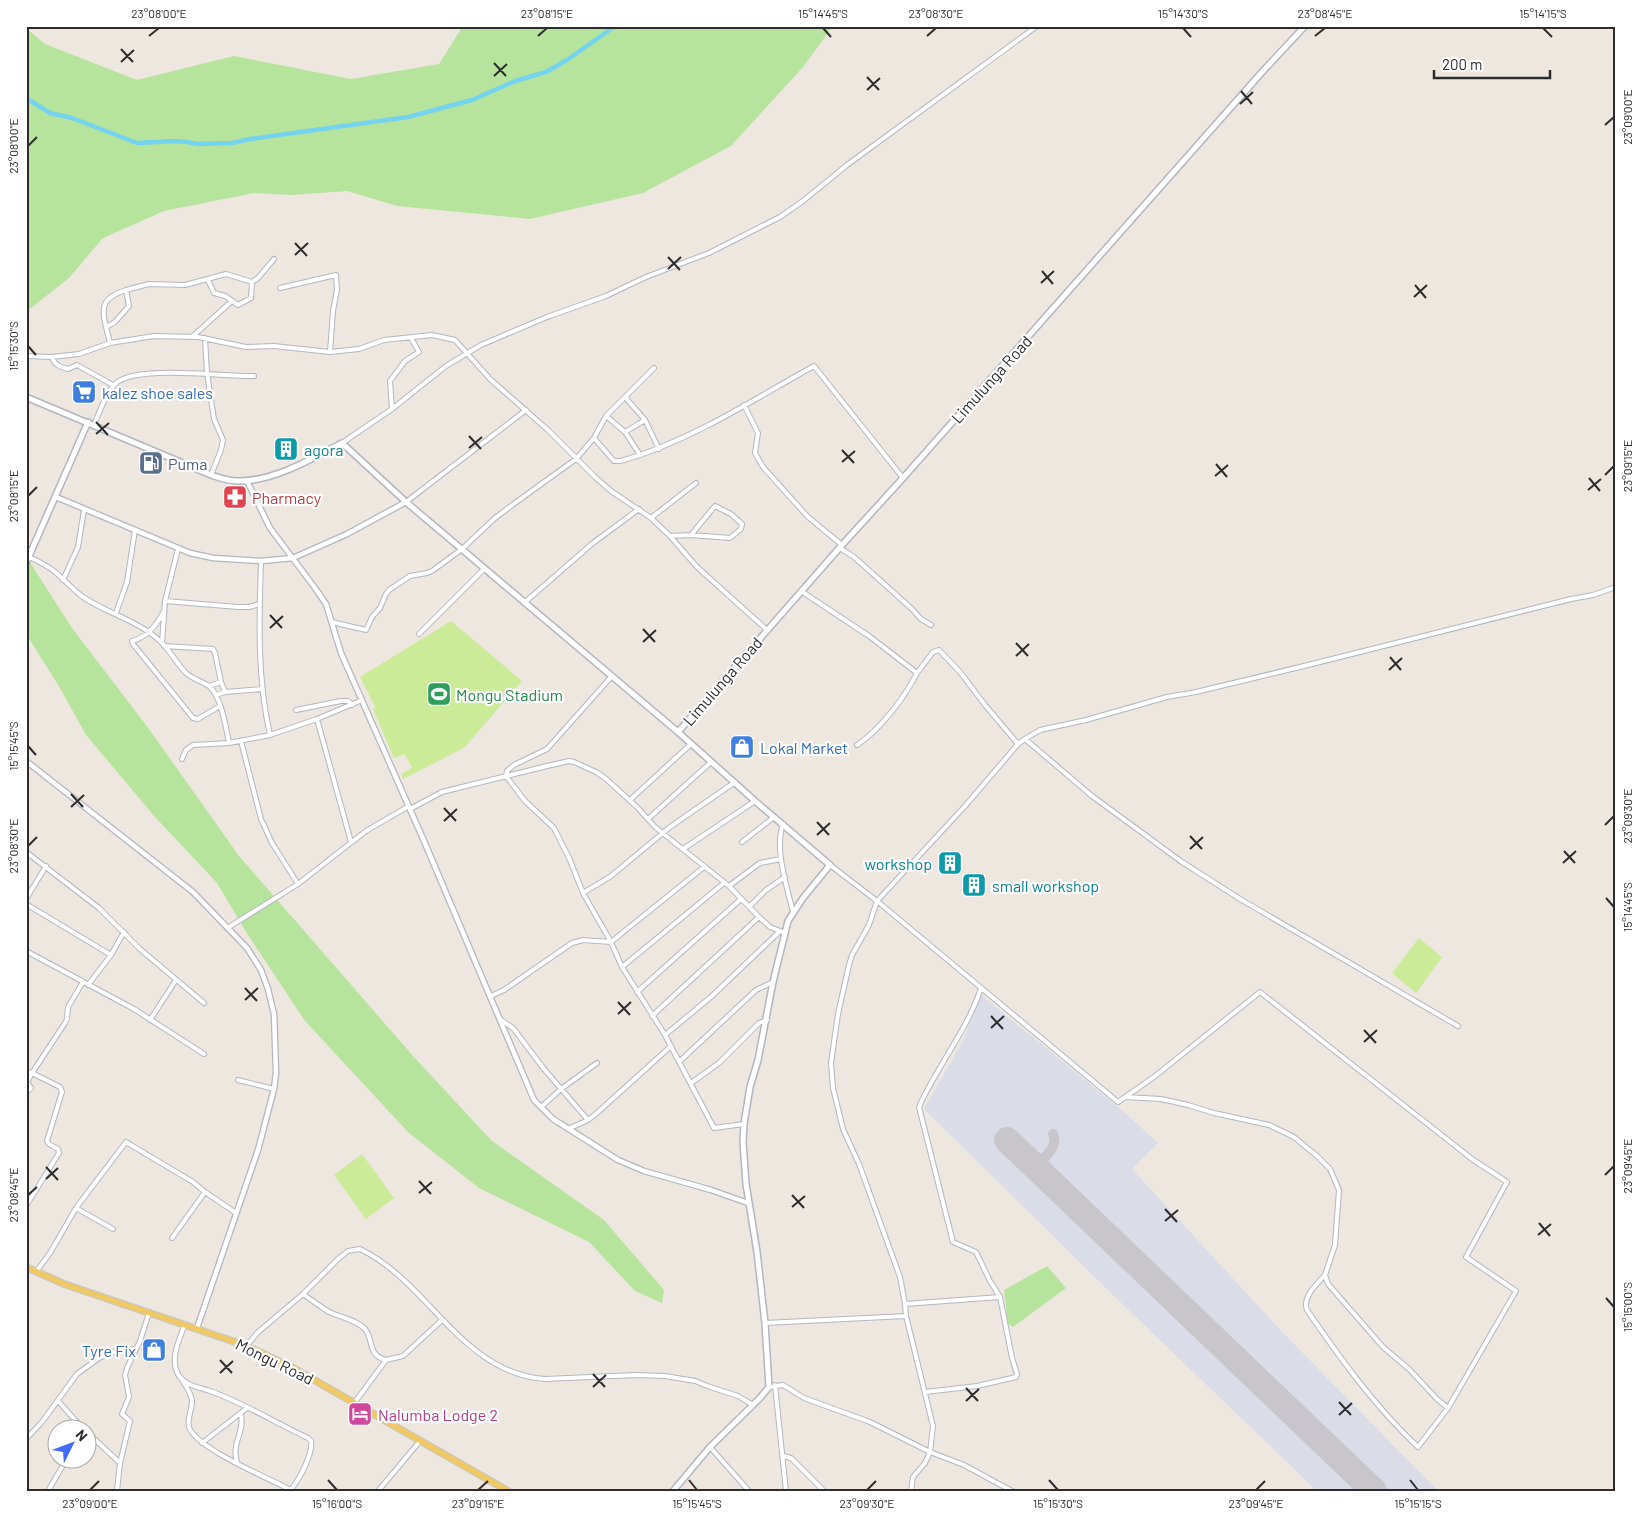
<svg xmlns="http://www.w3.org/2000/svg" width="1642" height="1517" viewBox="0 0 1642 1517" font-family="Barlow,sans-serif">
<rect width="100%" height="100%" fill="#eee7df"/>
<path fill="#dadde7" d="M981,995L1123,1111L1158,1143L1132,1169L1286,1336L1438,1491H1317L1113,1295L924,1109L963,1041Z"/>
<path fill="#b7e49c" d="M463,26H833L803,67L731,146L643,193L530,219L397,206L347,191L291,195L254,193L164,211L103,238L69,278L26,312V28L45,44L137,80L234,56L351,79L439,64Z
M26,556L72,628L149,729L239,856L414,1057L492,1141L604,1220L664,1290L662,1303L635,1291L589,1242L479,1188L408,1132L305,1021L248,935L217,883L155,817L86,735L60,688L26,634Z
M1047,1266L1066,1288L1013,1327L1008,1324L1004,1290Z"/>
<path fill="#cbeb98" d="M451,621L522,681L464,748L403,779L401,774L412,768L405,754L394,758L373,709L375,707L360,677Z
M1419,938L1442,957L1416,993L1392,973Z
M362,1154L394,1198L366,1219L334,1175Z"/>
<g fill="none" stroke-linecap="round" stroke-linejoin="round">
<path stroke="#74d3ee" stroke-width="4.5" d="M26,98L50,113L72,118L137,143L175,141L188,142L197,144L232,143L250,139L408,117L472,100L515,81L546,72L567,60L615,26"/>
<path stroke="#c8c6ca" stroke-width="10" d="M1035,1167C1044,1157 1059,1148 1053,1134"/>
<path stroke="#c8c6ca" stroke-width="26" d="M1007,1140L1374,1491"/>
<defs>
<path id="minor" d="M208,280L214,293L225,296L238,305L251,298L252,282
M280,288L336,275L337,290L333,311L330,352
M106,327C100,305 104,297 126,290
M193,336L232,301
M205,338L207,373L214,419L223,440L221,450L211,475
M110,343L106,327L115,322L129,306L126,290L149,284L185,285L226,274L252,282L258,278L274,259
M26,356L52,357L79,354L110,343L154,336L198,337L246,347L274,346L330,352L359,349L384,340L432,335L455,340L490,379L548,430L595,477L611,491L651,518L670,536L691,535L730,538L741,529L742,524L731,514L715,506L691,535
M52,357C54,365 61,367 68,369L77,365L113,385
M654,368L625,397L645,420L659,449
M744,405L758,433L755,453L763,467L808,517L842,545
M392,409L390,381L405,361L419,352L411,338
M606,416L625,397
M94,425C98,415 107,391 115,384C135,364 224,377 254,376
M625,432L645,420
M342,443L392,409L446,366L481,345L547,317L606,296L646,277L709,253L780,217L803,201L847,165L1037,26
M640,455C703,433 756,398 814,366L903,478
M406,502L526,410
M651,518L696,483
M670,536L697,567L767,630
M840,548L854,557L911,608L921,619L931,625
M29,557C38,561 47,565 55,572C65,580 73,590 83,597C108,614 140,621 162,643C171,652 177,664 186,673C193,679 201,681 209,686C221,696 226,727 229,743
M261,561C259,619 257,678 270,735
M63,580L78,547L84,510
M801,591L869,636L917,673C905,697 880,730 857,745
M165,601L238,607H249L260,604
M524,603L593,543L639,509
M164,611C157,625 148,637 132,641L133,644L193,718L198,719L220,706
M116,613L127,582L135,530
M332,622L366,630L372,617L380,608L386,594L389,590L410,576L427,573L432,571L462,549L495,518L515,503L576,459L594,438L606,416L625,432L640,455L621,461H614L594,438
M419,634L485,568
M162,643L165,601L178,549
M164,646L213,649L215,653L221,682L225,692
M917,673L933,652L939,650L960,672L985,705L1018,744
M612,676L547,749L514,765L507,771L506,776L525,801L554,828L570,860L583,893L611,942L622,967L665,1035L714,1128L744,1124
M209,686L221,682
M216,695L225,692L263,689
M296,710L341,701H348L352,705
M317,719L351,842
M1025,739L1092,796L1182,862L1240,899L1458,1026
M241,741L261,819L272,843L298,884
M182,759L186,750L193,745L229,743L270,735L317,719L362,700
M630,800L691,744
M410,809L442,792L547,766L569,761L574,762L596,772L605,778L637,807L655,827L729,886L759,917L770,927L785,933
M648,819L711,762
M783,824C774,849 787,887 793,912
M742,842L774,817
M683,849L755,801
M26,852L99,908L140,949L204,1003
M830,865L877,901L1118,1102L1154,1077L1260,992L1472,1159L1507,1182L1466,1257L1516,1291L1448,1408L1418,1447C1376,1408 1340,1358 1307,1310C1302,1297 1317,1284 1325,1275
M729,886L760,863L781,859
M583,893L611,876L670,827L735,782
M26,899L46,866
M26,904L111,955
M749,907L766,890L785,877
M229,927L298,884L366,831L409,806
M26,951L134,1009L204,1054
M622,967L724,883
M88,985L111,955L124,932
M981,988C967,1031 937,1066 919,1107L953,1242L976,1252L990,1281L1000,1297
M637,992L741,899
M491,996L504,990L572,943L583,940L611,942L704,867
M652,1016L759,917
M150,1020L176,980
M501,1020L513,1028L544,1069L588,1120
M665,1035L712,996L779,932
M680,1061L756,990L773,982
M26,1072L32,1073L65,1023L67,1019L68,1007L83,982
M238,1080L274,1089
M691,1083L719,1063L759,1023L767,1020
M26,1093L31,1088L27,1082
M1125,1097L1161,1099L1188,1105L1214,1113L1269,1125L1294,1137L1317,1156L1330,1169L1339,1190L1335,1245L1325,1275L1328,1284L1383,1347L1409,1369L1437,1399L1448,1408
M541,1107L561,1089L597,1063
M568,1129L588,1120L597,1113L671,1046
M26,1206L59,1153L58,1149L49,1144L47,1141L62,1092L60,1087L32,1073L27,1082
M76,1208L113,1229
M172,1238L205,1192L236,1213
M36,1272L50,1253L76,1208L126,1142L193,1182L205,1192
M303,1294C311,1300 320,1306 329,1312C340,1317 357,1320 365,1329C374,1340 367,1355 386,1360
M905,1304L900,1277L859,1164L843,1129L833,1088L831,1063L838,1014L849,965L852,955L869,925L877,901L966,805L1018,744L1025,739L1040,730L1086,720L1167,697L1196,692L1304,666L1571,599L1593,595L1616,587
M906,1316L905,1304L1000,1297L1012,1358L1017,1374L1016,1377L977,1386L925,1392
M765,1323L906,1316L933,1426L930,1452L925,1463L913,1477L911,1491
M247,1346L257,1333L303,1294L338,1259L348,1251L360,1249C429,1282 461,1373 545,1379L636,1375L665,1376L695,1381L710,1387L738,1396L753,1405
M182,1380C186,1386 191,1393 192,1401C192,1410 187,1418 189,1427C195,1447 263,1476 283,1486L290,1490L292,1488C300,1478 313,1454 311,1441L308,1438C276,1423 244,1403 210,1391C199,1387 186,1386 179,1376C169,1360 179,1340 185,1324
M775,1385L786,1491
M769,1387L783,1385L804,1398L870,1422L930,1452L964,1465L1012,1491
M58,1401L84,1430
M355,1402L386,1360L403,1356L442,1320
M88,1433L120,1463
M26,1439L42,1422L77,1374L99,1358L119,1350L136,1349
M202,1443L247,1408
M710,1447L749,1491
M783,1456L791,1458L824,1491
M237,1462C231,1443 245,1432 241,1415
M48,1491L66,1460
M117,1491L120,1463L130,1421L122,1414L129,1397L125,1375L127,1368L140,1341L149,1313
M378,1491L420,1441"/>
<path id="tertiary" d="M247,481L270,528L315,588L326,604L341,653L424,841L534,1100L553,1119L618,1160L644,1171L711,1190L748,1203
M56,497L190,553L213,558L261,561L293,558L347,534L406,502
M26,761L193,892L247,948L261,970L268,989L274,1014L276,1072L274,1089L258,1150L197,1328"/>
<path id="secondary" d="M26,397L211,475C220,478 228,481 237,481C272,482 312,459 342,443L406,502L678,732L755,801L830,865L803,898L788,921L773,982L758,1060L750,1087L744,1124L743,1142L746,1184L757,1252L765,1323L769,1387L760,1398L710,1447L673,1491
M26,563L88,422
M678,732L842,545L903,478L1263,71L1305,26"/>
<path id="primary" d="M26,1267L64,1284L247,1346L295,1369L508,1491"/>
</defs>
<use href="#minor" stroke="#b3b6c0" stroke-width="6"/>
<use href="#tertiary" stroke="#b3b6c0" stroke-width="7"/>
<use href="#secondary" stroke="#b3b6c0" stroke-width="8"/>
<use href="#primary" stroke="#c8c8c8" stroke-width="8"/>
<use href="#minor" stroke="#fff" stroke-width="4"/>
<use href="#tertiary" stroke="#fff" stroke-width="4.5"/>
<use href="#secondary" stroke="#fff" stroke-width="5"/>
<use href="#primary" stroke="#f0c962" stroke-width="5.5"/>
</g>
<path fill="none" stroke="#2d2d2d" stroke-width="2" d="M823,28L831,37M1183,28L1191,37M1543,28L1552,37M149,36L159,28M538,36L547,28M927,36L936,28M1315,36L1325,28M121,49L133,62M121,62L134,50M494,63L506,76M494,76L507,64M867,77L879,90M867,90L880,78M1241,91L1252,104M1240,104L1253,92M1605,125L1614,117M28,146L37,137M295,243L307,256M295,255L308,243M668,257L680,270M668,269L681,257M1042,271L1053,284M1041,283L1054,271M1415,285L1426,298M1414,297L1427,285M28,346L36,355M96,422L108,435M96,434L109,423M469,436L481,449M469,448L482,437M842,450L854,463M842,462L855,451M1216,464L1227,477M1605,475L1614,466M1215,476L1228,465M1589,478L1600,491M1588,490L1601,479M28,496L37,487M270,615L282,628M270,628L283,616M643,629L655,642M643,642L656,630M1016,643L1028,656M1016,656L1029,644M1390,657L1401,670M1389,670L1402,658M28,746L36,755M71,794L83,807M71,807L84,795M444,808L456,821M444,821L457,809M817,822L829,835M1605,825L1614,816M817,835L830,823M1190,836L1202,849M28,846L37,837M1190,849L1203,837M1564,851L1575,863M1563,863L1576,851M1606,898L1614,907M245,988L257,1001M245,1000L258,988M618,1002L630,1015M618,1014L631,1002M991,1016L1003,1029M991,1028L1004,1016M1364,1030L1376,1043M1364,1042L1377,1030M46,1167L58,1180M1605,1175L1614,1166M46,1179L58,1168M419,1181L431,1194M419,1193L432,1182M28,1195L37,1187M792,1195L804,1208M792,1207L805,1196M1165,1209L1177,1222M1165,1221L1178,1210M1539,1223L1550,1236M1538,1235L1551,1224M1606,1298L1614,1307M220,1360L232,1373M220,1373L233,1361M593,1374L605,1387M593,1387L606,1375M966,1388L978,1401M966,1401L979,1389M1339,1402L1351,1415M1339,1415L1352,1403M328,1480L337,1490M689,1480L697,1490M1049,1480L1058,1490M1410,1480L1418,1490M90,1490L99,1481M478,1490L488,1481M867,1490L876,1481M1256,1490L1265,1481"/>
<defs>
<symbol id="supermarket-square" viewBox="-11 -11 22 22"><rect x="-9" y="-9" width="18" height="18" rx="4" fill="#3f7fe0" stroke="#fff"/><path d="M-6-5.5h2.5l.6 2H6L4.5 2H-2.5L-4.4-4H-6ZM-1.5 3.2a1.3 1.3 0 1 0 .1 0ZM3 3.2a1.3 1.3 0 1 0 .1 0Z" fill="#fff"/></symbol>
<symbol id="building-square" viewBox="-11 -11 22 22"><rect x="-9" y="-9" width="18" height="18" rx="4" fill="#0f9aa8" stroke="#fff"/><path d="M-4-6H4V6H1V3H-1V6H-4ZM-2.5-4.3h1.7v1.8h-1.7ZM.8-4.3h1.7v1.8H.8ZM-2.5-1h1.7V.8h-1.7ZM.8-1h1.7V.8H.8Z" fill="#fff"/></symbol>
<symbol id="fuel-square" viewBox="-11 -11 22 22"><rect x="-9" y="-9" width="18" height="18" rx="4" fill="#5c6f8a" stroke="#fff"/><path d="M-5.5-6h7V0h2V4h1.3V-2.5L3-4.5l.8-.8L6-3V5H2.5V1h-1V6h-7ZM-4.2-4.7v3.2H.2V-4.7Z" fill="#fff"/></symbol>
<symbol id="pharmacy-square" viewBox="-11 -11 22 22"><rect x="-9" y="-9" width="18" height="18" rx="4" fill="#e0444e" stroke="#fff"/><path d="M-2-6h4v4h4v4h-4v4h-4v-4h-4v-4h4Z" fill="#fff"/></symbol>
<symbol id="stadium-square" viewBox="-11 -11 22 22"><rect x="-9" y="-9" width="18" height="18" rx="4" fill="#2e9e5b" stroke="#fff"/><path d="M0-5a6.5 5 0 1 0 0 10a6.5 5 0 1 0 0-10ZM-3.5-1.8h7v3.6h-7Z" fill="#fff"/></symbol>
<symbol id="shop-square" viewBox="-11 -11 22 22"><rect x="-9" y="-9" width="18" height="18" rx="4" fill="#3f7fe0" stroke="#fff"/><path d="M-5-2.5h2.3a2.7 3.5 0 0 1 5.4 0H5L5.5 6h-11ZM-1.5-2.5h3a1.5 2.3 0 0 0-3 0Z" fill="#fff"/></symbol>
<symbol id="hotel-square" viewBox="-11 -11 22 22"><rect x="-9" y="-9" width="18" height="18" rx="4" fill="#d1479c" stroke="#fff"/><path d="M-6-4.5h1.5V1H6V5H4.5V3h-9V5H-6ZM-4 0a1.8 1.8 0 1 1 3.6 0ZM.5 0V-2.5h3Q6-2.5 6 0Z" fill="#fff"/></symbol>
</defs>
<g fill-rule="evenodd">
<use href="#supermarket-square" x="70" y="378" width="28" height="28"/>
<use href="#building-square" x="272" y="435" width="28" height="28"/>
<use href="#fuel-square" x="137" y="449" width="28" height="28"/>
<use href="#pharmacy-square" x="221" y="483" width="28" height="28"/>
<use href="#stadium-square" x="425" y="680" width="28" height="28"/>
<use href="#shop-square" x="728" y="733" width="28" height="28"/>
<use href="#building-square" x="936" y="849" width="28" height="28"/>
<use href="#building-square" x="960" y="871" width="28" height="28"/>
<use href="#shop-square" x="140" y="1336" width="28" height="28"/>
<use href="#hotel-square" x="346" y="1400" width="28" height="28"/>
</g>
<g text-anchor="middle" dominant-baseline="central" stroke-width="4.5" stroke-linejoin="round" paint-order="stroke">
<g font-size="16" fill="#2d2d2d" stroke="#fff">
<text transform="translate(991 379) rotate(-48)">Limulunga Road</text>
<text transform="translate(722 681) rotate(-49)">Limulunga Road</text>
<text transform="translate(275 1361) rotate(26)">Mongu Road</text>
</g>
<g font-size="16" fill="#366cbe" stroke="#fff" text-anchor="start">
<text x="102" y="392">kalez shoe sales</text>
<text x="760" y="747">Lokal Market</text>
<text x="136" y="1350" text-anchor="end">Tyre Fix</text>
</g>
<g font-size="16" fill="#0d838f" stroke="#fff" text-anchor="start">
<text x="304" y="449">agora</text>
<text x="932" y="863" text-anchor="end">workshop</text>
<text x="992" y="885">small workshop</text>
</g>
<g font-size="16" fill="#4e5e75" stroke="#fff" text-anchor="start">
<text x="168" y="463">Puma</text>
</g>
<g font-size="16" fill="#be3a42" stroke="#fff" text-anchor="start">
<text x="252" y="497">Pharmacy</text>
</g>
<g font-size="16" fill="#27864d" stroke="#fff" text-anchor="start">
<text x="456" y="694">Mongu Stadium</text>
</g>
<g font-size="16" fill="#b23c85" stroke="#fff" text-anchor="start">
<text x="378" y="1414">Nalumba Lodge 2</text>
</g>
</g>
<rect width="1642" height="1517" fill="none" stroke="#ffffff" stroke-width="55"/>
<g transform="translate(72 1444) rotate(48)"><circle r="24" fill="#ffffff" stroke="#ababab"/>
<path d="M0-4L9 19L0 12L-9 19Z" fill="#416bf9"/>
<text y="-8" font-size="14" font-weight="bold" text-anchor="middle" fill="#2d2d2d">N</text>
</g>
<path d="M1434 70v8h116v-8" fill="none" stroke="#2d2d2d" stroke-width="2.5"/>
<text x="1442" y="70" font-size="15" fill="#2d2d2d" stroke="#ffffff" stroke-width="4" paint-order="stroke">200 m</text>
<rect x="28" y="28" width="1586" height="1462" fill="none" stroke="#2d2d2d" stroke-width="2"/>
<g font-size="12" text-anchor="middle" fill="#2d2d2d">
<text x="159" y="18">23°08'00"E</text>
<text x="547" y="18">23°08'15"E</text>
<text x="823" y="18">15°14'45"S</text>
<text x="936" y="18">23°08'30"E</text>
<text x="1183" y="18">15°14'30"S</text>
<text x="1325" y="18">23°08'45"E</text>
<text x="1543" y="18">15°14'15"S</text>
<text transform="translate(1628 117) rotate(-90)" y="4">23°09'00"E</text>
<text transform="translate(14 146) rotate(-90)" y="4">23°08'00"E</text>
<text transform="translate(14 346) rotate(-90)" y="4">15°15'30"S</text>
<text transform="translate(1628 466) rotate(-90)" y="4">23°09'15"E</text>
<text transform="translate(14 496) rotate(-90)" y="4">23°08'15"E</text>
<text transform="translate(14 746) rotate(-90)" y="4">15°15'45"S</text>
<text transform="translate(1628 816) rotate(-90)" y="4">23°09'30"E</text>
<text transform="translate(14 846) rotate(-90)" y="4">23°08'30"E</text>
<text transform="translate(1628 907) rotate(-90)" y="4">15°14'45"S</text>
<text transform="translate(1628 1166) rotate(-90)" y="4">23°09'45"E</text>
<text transform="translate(14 1195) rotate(-90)" y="4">23°08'45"E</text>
<text transform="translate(1628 1307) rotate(-90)" y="4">15°15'00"S</text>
<text x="90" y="1508">23°09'00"E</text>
<text x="337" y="1508">15°16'00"S</text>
<text x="478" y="1508">23°09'15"E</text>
<text x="697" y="1508">15°15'45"S</text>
<text x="867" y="1508">23°09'30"E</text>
<text x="1058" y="1508">15°15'30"S</text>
<text x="1256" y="1508">23°09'45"E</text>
<text x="1418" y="1508">15°15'15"S</text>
</g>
</svg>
